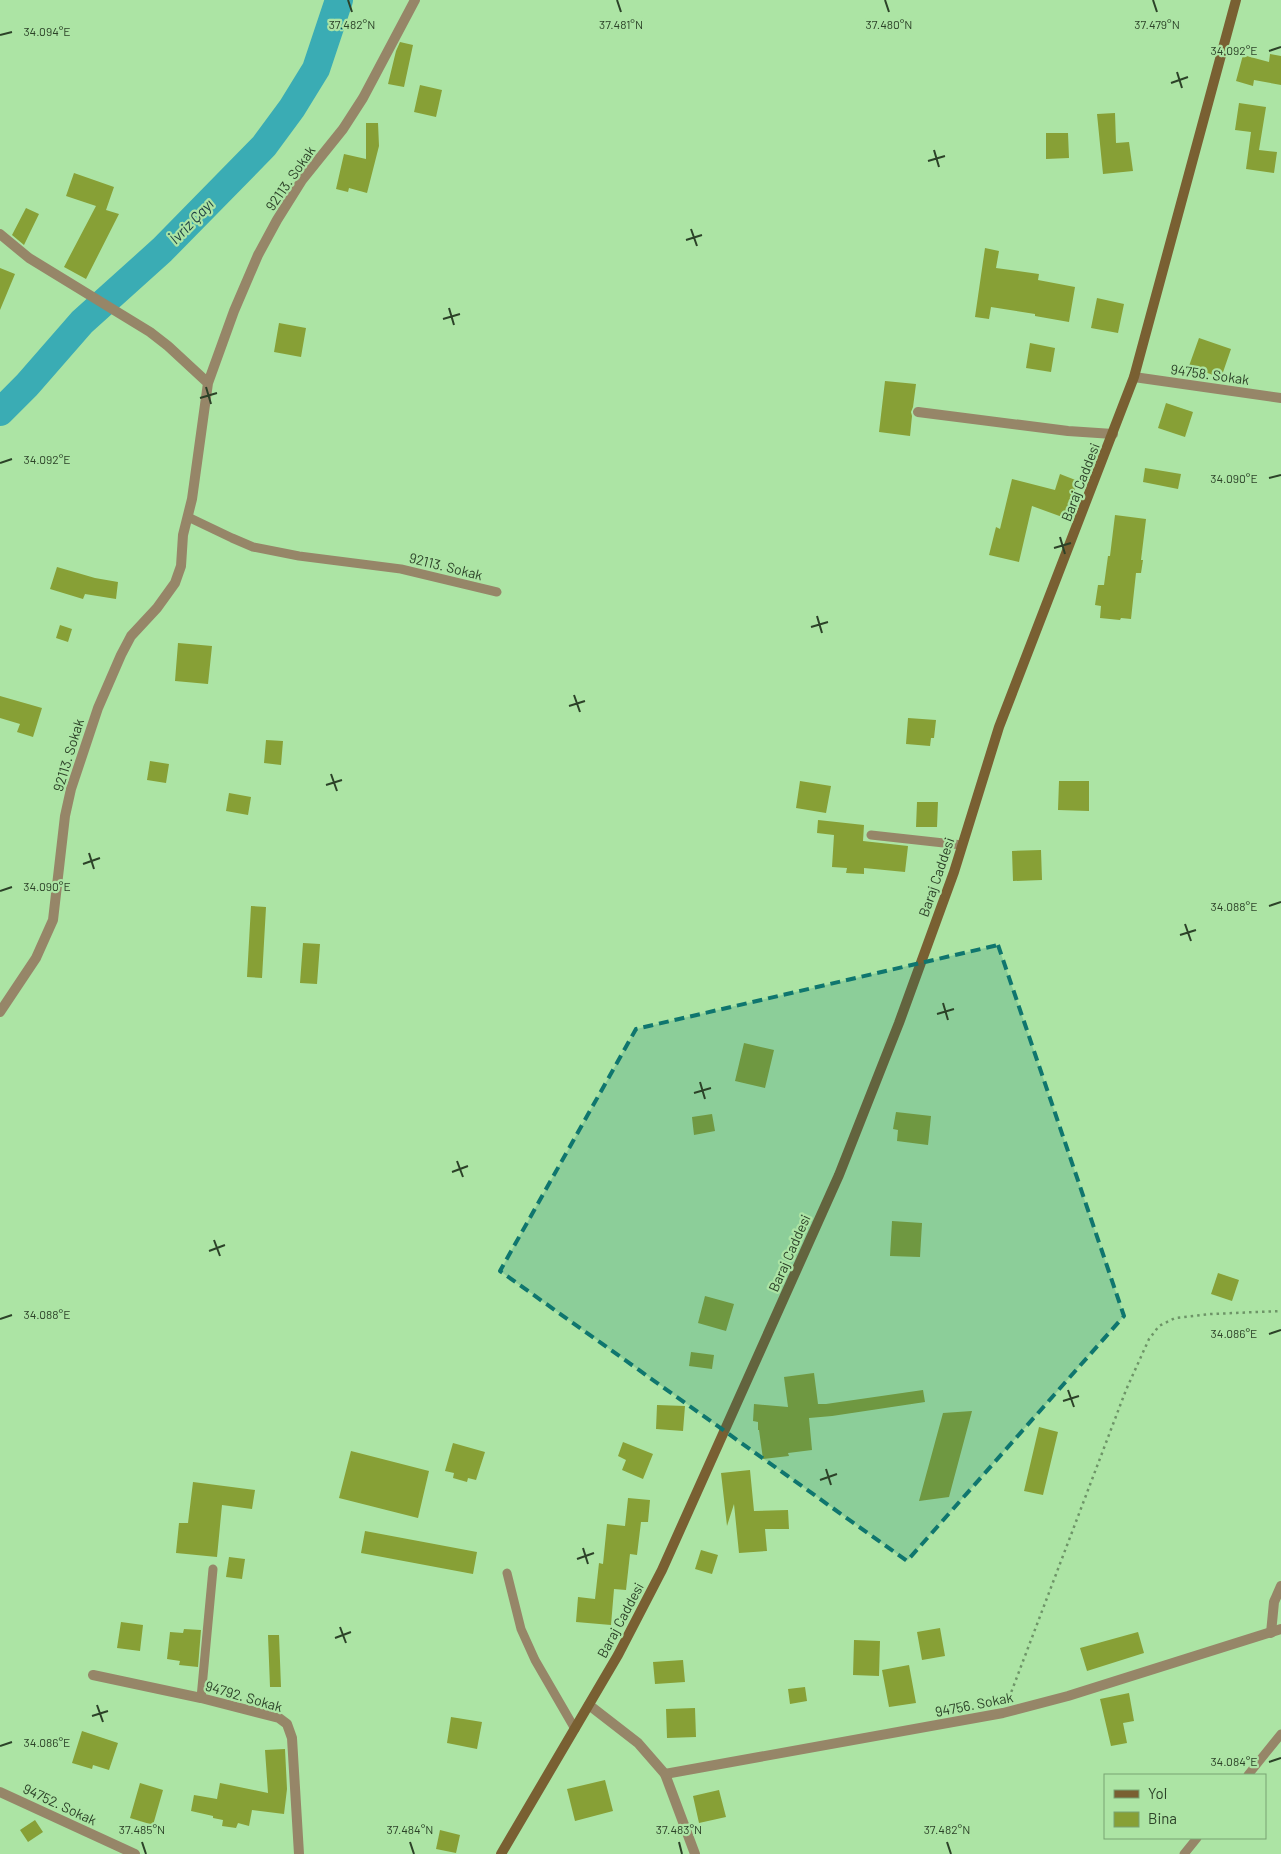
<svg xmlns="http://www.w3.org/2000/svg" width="1281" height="1854" viewBox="0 0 1281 1854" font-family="Barlow,sans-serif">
<rect width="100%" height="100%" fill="#ace4a4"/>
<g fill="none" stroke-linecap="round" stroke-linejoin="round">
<path stroke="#3aacb4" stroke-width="28" d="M0,412L27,385L82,322L162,250L264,146L292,108L316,69L339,0"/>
</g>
<path fill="#87a036" d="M400,42L413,45L404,87L388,84L396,51Z
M1270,54L1281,56V85L1254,80L1253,86L1236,81L1243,55L1269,62Z
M420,85L442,90L436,117L414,112Z
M1239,103L1266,107L1259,150L1277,152L1274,173L1246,169L1251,132L1235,130Z
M1115,113L1116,143L1129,142L1133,171L1103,174L1097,114Z
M366,123H378L379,146L367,193L349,188L348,192L336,189L344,154L366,159Z
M1046,133H1068L1069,158L1046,159Z
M74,173L114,187L106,210L119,214L86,279L64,267L96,206L66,196Z
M26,208L39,214L24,245L12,235Z
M985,248L999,251L996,268L1039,274L1038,280L1075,287L1069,322L1035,316V314L991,307L989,319L975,317Z
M0,268L15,274L0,310Z
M1097,298L1124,304L1118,333L1091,328Z
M279,323L306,328L301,357L274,352Z
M1199,338L1231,349L1221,378L1189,366Z
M1030,343L1055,348L1051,372L1026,368Z
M885,381L916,384L913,407L911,412L912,416L910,436L879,432Z
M1166,403L1193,412L1185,437L1158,428Z
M1145,468L1181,474L1178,489L1143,482Z
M1060,474L1078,481L1065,518L1032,506L1019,562L989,555L996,527L1000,529L1012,479L1055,490Z
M1115,515L1146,519L1141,560H1143L1141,573H1136L1131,619L1121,618L1120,620L1100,618L1101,606L1095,605L1098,585H1104L1108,556H1110Z
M57,567L95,578L118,582L116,599L85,594L83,599L50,589Z
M60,625L72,629L68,642L56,638Z
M178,643L212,646L208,684L175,681Z
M0,696L42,708L33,737L17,732L20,724L0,718Z
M908,718L936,720L934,738H931L930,746L906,744Z
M266,740L283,741L281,765L264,763Z
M150,761L169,764L166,783L147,780Z
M800,781L831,786L826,813L796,808Z
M1059,781H1089V811L1058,810Z
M229,793L251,797L248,815L226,811Z
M917,802H938L937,827H916Z
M818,820L864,825L863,841L908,846L905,872L864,868V874L846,873L847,868L832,867L834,835L817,833Z
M1041,850L1042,880L1013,881L1012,851Z
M251,906L266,907L262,978L247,977Z
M303,943L320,944L317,984L300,983Z
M744,1043L774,1050L765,1088L735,1081Z
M896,1112L931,1116L928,1145L897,1141L898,1130L893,1129Z
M712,1114L715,1131L694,1135L692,1117Z
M892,1221L922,1223L920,1257L890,1256Z
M1218,1273L1239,1280L1232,1301L1211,1294Z
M705,1296L734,1304L726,1331L698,1323Z
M691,1352L714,1355L712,1369L689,1366Z
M814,1373L818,1404H826L923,1390L925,1402L832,1416L809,1418L812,1450L788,1453L789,1456L763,1459L759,1430H758V1422L753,1421L754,1404L788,1407L784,1377Z
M657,1405L685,1406L683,1431L656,1429Z
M972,1411L949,1497L919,1501L943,1413Z
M1039,1427L1058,1432L1043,1495L1024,1491Z
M623,1442L653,1454L643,1479L622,1470L626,1460L618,1456Z
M453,1443L485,1452L476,1480L468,1478L467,1482L453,1478L454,1473L445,1471Z
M351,1451L429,1471L418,1518L339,1498Z
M750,1470L754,1511L788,1510L789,1529H765L767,1551L739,1553L734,1504L727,1526L721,1473Z
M193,1482L255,1490L252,1509L222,1505L217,1557L176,1553L179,1523H188Z
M628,1498L650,1500L648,1522H641L637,1555L630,1554L626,1590L614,1589L611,1625L576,1622L578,1597L595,1599L599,1563L603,1564L607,1524L625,1526Z
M365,1531L477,1552L473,1574L361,1553Z
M701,1550L718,1555L712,1574L695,1569Z
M229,1557L245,1559L242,1579L226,1577Z
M121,1622L143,1625L140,1651L117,1648Z
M940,1628L945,1656L922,1660L917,1632Z
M184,1629L201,1630L198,1667L179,1665L180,1661L167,1659L170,1632L183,1633Z
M1138,1632L1144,1653L1087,1671L1080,1648Z
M268,1635H279L281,1687H270Z
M854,1640L880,1641L879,1676L853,1675Z
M683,1660L685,1682L655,1684L653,1662Z
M909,1665L916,1703L889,1707L882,1670Z
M805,1687L807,1701L790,1704L788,1689Z
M1129,1693L1134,1721L1123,1723L1127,1743L1111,1746L1100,1699Z
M695,1708L696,1737L667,1738L666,1709Z
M451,1717L482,1722L477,1749L447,1743Z
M82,1731L118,1743L109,1770L93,1765L92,1769L72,1763Z
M285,1749L287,1789L284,1814L252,1810L249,1826L238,1823L236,1828L222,1826L223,1820L213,1818V1816L191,1811L194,1795L217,1799L220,1783L268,1793L265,1750Z
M605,1780L613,1811L575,1821L567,1789Z
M140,1783L163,1790L153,1825L130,1818Z
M719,1790L726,1817L699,1823L693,1796Z
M35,1820L43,1832L28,1842L20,1830Z
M440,1830L460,1835L456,1853L436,1849Z"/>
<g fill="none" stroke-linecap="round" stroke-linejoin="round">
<path stroke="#6d9467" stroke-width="2.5" stroke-dasharray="2.5 4" stroke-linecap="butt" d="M1009,1698L1126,1390L1149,1339L1159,1326L1175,1318L1211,1314L1281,1311"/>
<path stroke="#968668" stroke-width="9" d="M188,517L232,538L253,547L299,556L401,569L497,592
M871,835L962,845
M507,1573L521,1629L535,1660L575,1729
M201,1698L213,1569
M1248,1775L1281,1734
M1184,1854L1197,1838"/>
<path stroke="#968668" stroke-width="10" d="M0,234L29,258L150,332L168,346L208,383
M1134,377L1281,398
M918,412L1068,431L1113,434
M0,1012L36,958L53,920L65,816L71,789L98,708L121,655L131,636L157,608L175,583L181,566L183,535L192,499L208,383L234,311L258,255L277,220L302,180L343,129L363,98L415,0
M1271,1633L1274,1602L1281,1586
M93,1675L201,1698L279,1718L287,1724L292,1738L299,1854
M589,1705L638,1743L665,1774L695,1854
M0,1792L135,1854"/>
<path stroke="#968668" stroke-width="10" d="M665,1774L1003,1713L1068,1696L1281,1629"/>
<path stroke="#796032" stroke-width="10" d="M501,1854L618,1655L662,1570L839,1175L899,1023L954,872L999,727L1134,377L1236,0"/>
</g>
<path fill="#0f766e" fill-opacity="0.2" stroke="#0f766e" stroke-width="4" stroke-dasharray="10 6" stroke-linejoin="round" d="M998,945L1124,1316L907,1561L500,1271L636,1029Z"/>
<path fill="none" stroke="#2c4228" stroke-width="2" d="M348,0L352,12M617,0L621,12M885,0L889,12M1153,0L1157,12M0,35L12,32M1269,51L1281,47M1177,72L1182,88M1171,83L1188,77M934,150L939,167M928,161L945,156M691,229L697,246M686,240L702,235M449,308L454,325M443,319L460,314M206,387L211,404M200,398L217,393M0,463L12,459M1269,478L1281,475M1060,537L1065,554M1054,548L1071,543M817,616L822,633M811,627L828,622M574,695L580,712M569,706L585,701M331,774L337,791M326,785L342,780M89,853L94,869M83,864L100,858M0,891L12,887M1269,906L1281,902M1185,924L1191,941M1180,935L1196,930M943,1003L948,1020M937,1014L954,1009M700,1082L705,1099M694,1093L711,1088M457,1161L463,1177M452,1172L468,1166M214,1240L220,1256M209,1251L225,1245M0,1319L12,1315M1269,1334L1281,1330M1068,1390L1074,1407M1063,1401L1079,1396M826,1469L831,1485M820,1480L837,1474M583,1548L588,1564M577,1559L594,1553M340,1627L346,1643M335,1638L351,1632M97,1705L103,1722M92,1716L108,1711M0,1746L12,1742M1269,1762L1281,1758M142,1842L146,1854M410,1842L414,1854M679,1842L682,1854M947,1842L951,1854"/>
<g text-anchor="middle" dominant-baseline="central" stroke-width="4.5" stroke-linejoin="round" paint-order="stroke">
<g font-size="14" fill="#2c4228" stroke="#ace4a4">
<text transform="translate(290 178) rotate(-55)">92113. Sokak</text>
<text transform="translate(1210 374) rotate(8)">94758. Sokak</text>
<text transform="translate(1080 482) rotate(-69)">Baraj Caddesi</text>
<text transform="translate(446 566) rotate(14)">92113. Sokak</text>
<text transform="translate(68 755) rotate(-73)">92113. Sokak</text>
<text transform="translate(936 877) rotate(-71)">Baraj Caddesi</text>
<text transform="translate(789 1253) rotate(-66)">Baraj Caddesi</text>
<text transform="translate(620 1620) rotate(-62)">Baraj Caddesi</text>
<text transform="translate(244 1696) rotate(16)">94792. Sokak</text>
<text transform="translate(974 1704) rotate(-11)">94756. Sokak</text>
<text transform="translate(60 1804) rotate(25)">94752. Sokak</text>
</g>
<g font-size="15" font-style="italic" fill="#1f4143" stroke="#ace4a4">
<text transform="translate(191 221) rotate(-46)">İvriz Çayı</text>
</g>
</g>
<g font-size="12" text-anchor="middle" fill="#2c4228" stroke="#ace4a4" stroke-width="4.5" stroke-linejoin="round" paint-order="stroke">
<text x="352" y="29">37.482°N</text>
<text x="621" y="29">37.481°N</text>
<text x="889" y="29">37.480°N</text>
<text x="1157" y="29">37.479°N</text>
<text x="47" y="36">34.094°E</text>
<text x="1234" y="55">34.092°E</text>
<text x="47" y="464">34.092°E</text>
<text x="1234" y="483">34.090°E</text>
<text x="47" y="891">34.090°E</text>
<text x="1234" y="911">34.088°E</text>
<text x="47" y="1319">34.088°E</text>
<text x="1234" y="1338">34.086°E</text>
<text x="47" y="1747">34.086°E</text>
<text x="1234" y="1766">34.084°E</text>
<text x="142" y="1834">37.485°N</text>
<text x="410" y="1834">37.484°N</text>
<text x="679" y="1834">37.483°N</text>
<text x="947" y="1834">37.482°N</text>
</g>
<rect x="1104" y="1774" width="162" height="65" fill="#ace4a4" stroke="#79a372"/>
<rect x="1114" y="1790" width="25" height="8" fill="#796032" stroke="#79a372"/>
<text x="1148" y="1799" font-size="15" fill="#2c4228">Yol</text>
<rect x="1114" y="1812" width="25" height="15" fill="#87a036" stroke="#79a372"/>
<text x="1148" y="1824" font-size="15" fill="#2c4228">Bina</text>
</svg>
